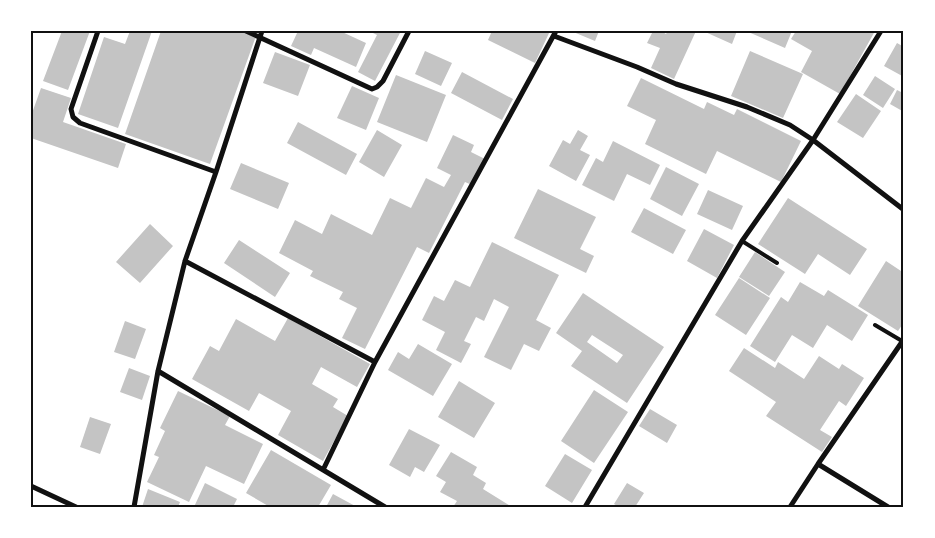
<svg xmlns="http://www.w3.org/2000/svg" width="935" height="538" viewBox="0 0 935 538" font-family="Signika,sans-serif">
<rect width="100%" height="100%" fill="#fff"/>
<path fill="#c4c4c4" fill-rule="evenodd" d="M62,31H90L68,90L43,81Z
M130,31H152L118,128L78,114L104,37L125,44Z
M161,31H241L256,36L210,164L125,134Z
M298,31H340L366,43L356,67L314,48L311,55L291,46Z
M369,31H401L375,81L358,72L377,35Z
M492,31H550L535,63L488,40Z
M571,31H599L595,41Z
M653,31H661L666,34L668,31H696L674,79L651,68L660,48L647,43Z
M703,31H737L732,44Z
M746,31H792L785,48Z
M796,31H875L840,94L801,72L812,51L791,39Z
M897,43L904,47V77L884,66Z
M425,51L452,63L441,86L415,74Z
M750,51L803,74L783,118L731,96Z
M275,52L310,65L298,96L263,83Z
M462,72L513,99L502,120L451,93Z
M396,75L446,95L427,142L377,122Z
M875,76L895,89L883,108L863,95Z
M641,78L704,109L707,102L734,115L737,109L801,141L781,182L717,151L706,174L645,144L656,120L627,106Z
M352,86L379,98L366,130L337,118Z
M904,86V112L890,104L897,90L901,92Z
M41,88L71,98L63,122L126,144L118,168L31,138V116Z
M856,94L881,111L863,138L837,122Z
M298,122L357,154L346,175L287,143Z
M377,130L402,145L384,177L359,162Z
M578,130L588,136L580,150L590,155L576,181L549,166L563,140L570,144Z
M453,135L474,145L471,152L485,159L472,185L465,182L429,253L417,247L365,349L342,338L357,308L339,299L343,292L310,276L313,271L279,253L295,220L322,234L331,214L372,235L390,198L411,208L426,178L444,187L451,175L437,168Z
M613,141L660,165L650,185L627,174L614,201L582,185L596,158L603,162Z
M241,163L289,183L278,209L230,189Z
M666,167L699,184L682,216L650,199Z
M538,189L596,217L580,249L594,256L586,273L514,238Z
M708,190L743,206L732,230L697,214Z
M788,198L867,249L850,275L818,254L805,274L758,244Z
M644,208L686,230L673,254L631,232Z
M150,224L173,246L140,283L116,262Z
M704,229L734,245L717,278L687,261Z
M239,240L290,273L275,297L224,263Z
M492,242L559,275L536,320L551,328L539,351L524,344L511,370L484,357L509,307L494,299L484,321L476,317L464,341L471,344L461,363L436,350L445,332L422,320L434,296L444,301L455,280L470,287Z
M755,252L785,272L769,296L739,277Z
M886,261L904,273V322L898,331L858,306Z
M739,278L770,298L746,335L715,315Z
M800,282L824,296L828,290L868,315L852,341L827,325L813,348L792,335L775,362L750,346L781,297L788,302Z
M583,293L664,347L627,403L571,366L582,351L556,333ZM592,335L623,355L617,363L587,342Z
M288,318L370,364L357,387L321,367L312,384L338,399L333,407L348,416L323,461L278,435L291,411L259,393L249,411L192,379L210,346L219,351L236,319L275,341Z
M125,321L146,329L135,359L114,352Z
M418,344L452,364L433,396L388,370L398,352L409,359Z
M744,348L775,368L778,362L804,379L819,356L839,369L842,364L864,378L846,406L839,401L820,430L832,437L822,452L766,416L776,402L729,371Z
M129,368L150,376L142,400L120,392Z
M459,381L495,403L474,438L438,417Z
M594,390L628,412L594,463L561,441Z
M178,391L230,416L225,425L263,444L244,484L206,466L189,502L147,482L159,457L154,455L165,431L160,428Z
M650,409L677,425L667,443L639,426Z
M90,417L111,424L100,454L80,447Z
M409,429L440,445L424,472L415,467L410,477L389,465Z
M271,450L331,485L318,507H270L246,493Z
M451,452L477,467L473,475L486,483L483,489L512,507H453L457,501L440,492L446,482L436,476Z
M565,454L592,470L572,503L545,486Z
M205,483L237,499L233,507H194Z
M627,483L644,493L635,507H619L614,504Z
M148,489L180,502L178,507H142Z
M333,494L357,507H326Z"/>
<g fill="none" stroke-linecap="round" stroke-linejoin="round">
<path stroke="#111" stroke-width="4" d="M742,241L777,263
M875,325L902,341"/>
<path stroke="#111" stroke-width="5" d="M98,31L71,109L73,117L80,123L216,172
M246,31L372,89L377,87L383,81L409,31
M554,36L637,67L676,84L747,107L790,125L813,140L904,210
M185,261L375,362
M158,371L385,507
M818,464L888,507
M323,470L375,362L556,31
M31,486L76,507
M134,507L158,371L185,261L216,172L262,31
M585,507L742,241L813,140L881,31
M790,507L818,464L904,339"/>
</g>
<rect width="935" height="538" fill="none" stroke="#ffffff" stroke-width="65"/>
<rect x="32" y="32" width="870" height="474" fill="none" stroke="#111" stroke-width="2"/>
</svg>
